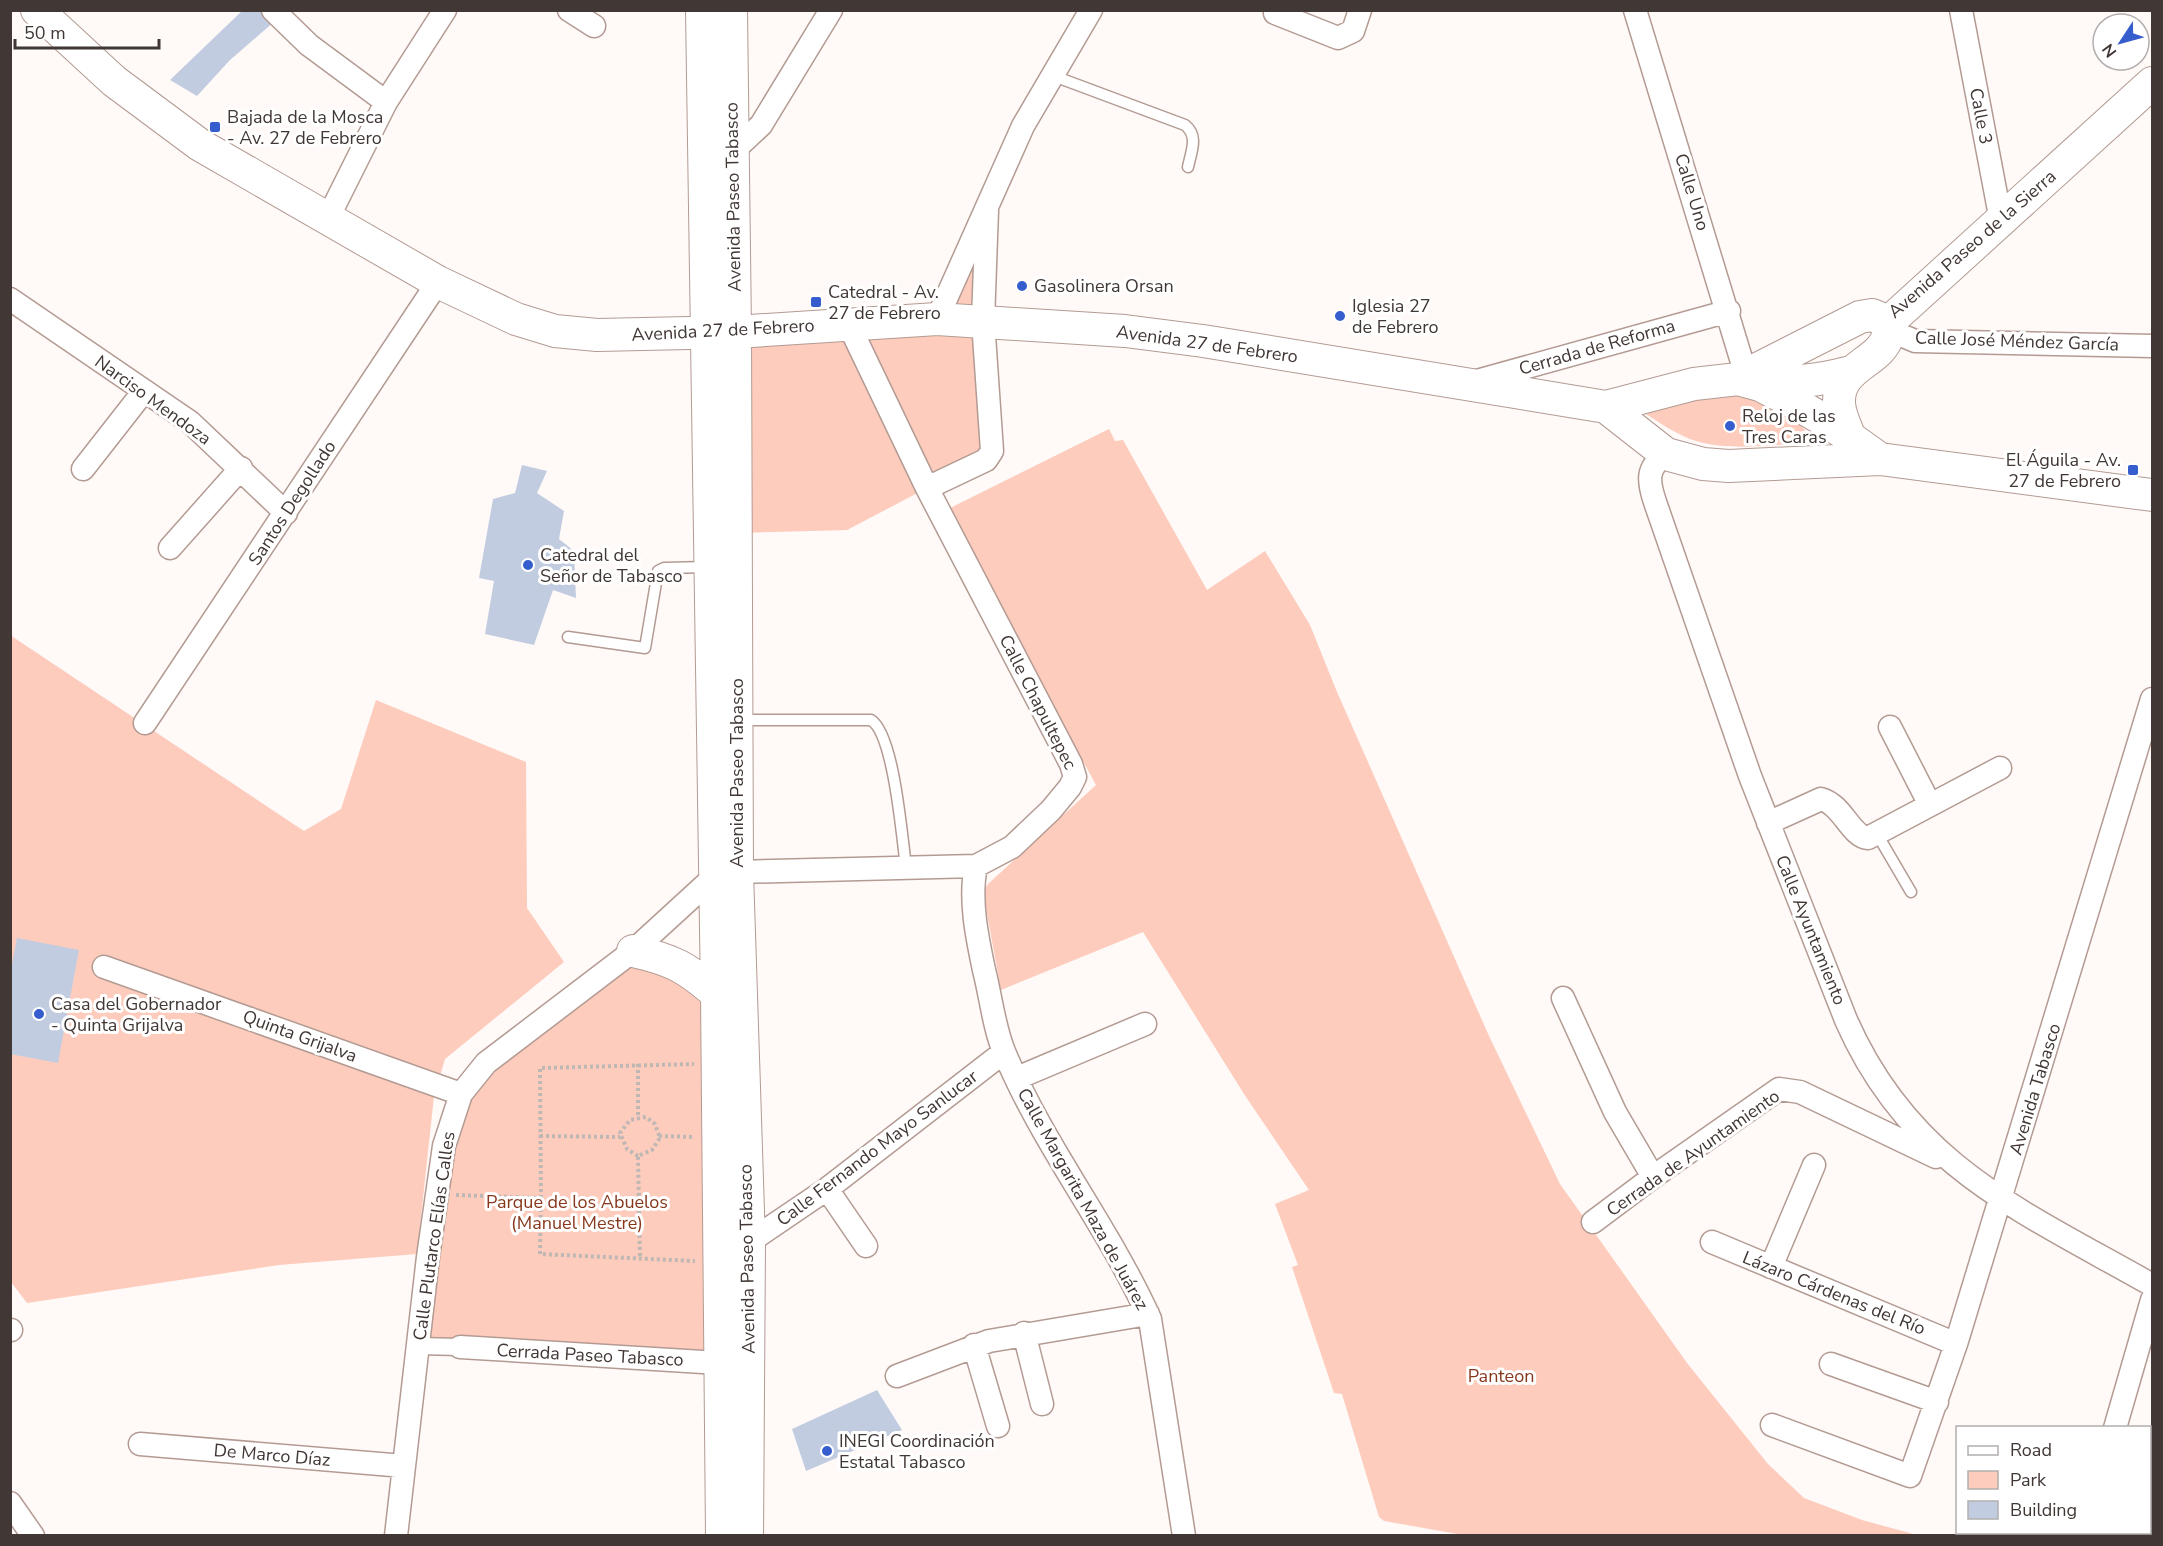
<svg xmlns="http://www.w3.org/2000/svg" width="2163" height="1546" viewBox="0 0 2163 1546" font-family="'Nunito Sans',sans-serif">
<rect width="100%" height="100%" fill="#fff9f7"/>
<path fill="#fdccbc" d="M987,210L993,442L927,488L847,530L736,533L735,332L937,319Z
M1746,393L1796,421L1817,442C1777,444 1734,452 1696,441C1677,435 1660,423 1643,412L1695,394Z
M1109,429L1115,441L1123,440L1207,590L1265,551L1310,625L1337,692L1489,1036L1560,1184L1687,1363L1768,1464L1804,1498L1862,1520L1917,1535L1469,1536L1384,1521L1379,1517L1342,1394L1334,1393L1292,1267L1298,1265L1275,1204L1309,1190L1244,1094L1143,932L1001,990L983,892L988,884L1096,785L946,510Z
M10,635L304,831L341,809L376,700L526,762L527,908L564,962L445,1059L434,1096L417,1254L279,1265L27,1303L11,1282Z
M633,951L717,994L719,1363L418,1346L461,1094Z"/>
<path fill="#c2cce1" d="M243,10H264L275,21L230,60L197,96L170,80Z
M522,465L547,471L537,493L564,511L559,539L574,551L576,598L553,590L534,645L485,634L494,581L479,578L493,499L515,493Z
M17,938L79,950L58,1063L10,1054V974Z
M877,1390L902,1430L806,1471L792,1429Z"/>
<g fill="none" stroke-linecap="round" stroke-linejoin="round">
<defs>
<path id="service" d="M1051,75L1185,125C1199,136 1191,152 1188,167
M568,637L645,648L658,571L664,568L708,567
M738,720H871C894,734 902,838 906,867
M1877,834L1911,892"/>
<path id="pedestrian" d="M418,1346L460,1347"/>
<path id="minor" d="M273,10L309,45L386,102
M569,10L594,26
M1635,10L1746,375
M1961,10L2001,221
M1275,13L1338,38L1353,31L1360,10
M732,152L761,125L831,10
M328,218L386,102L445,10
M10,299L190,422L286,513
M937,319L1023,126L1091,10
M1889,322L1901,335L1915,341L2152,346
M848,323L927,488
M1473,382L1729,311
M1666,454C1646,468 1648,481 1655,502L1750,776L1846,1020C1910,1166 2022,1211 2152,1285
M83,469L144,391
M170,548L241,468
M145,723L438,282
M1890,727L1930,805
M1768,823L1821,799C1843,805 1851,837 1868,838L2000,768
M976,866C969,899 977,937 984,970C991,997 994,1029 1005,1054C1044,1147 1109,1228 1150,1319L1184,1536
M104,967L461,1094
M1563,998L1615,1112L1653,1177
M1017,1078L1145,1024
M827,1189L866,1246
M1593,1222L1653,1177L1779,1089L1800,1092L1936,1157
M749,1242L827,1189L1004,1052
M1712,1242L1956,1344
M1771,1267L1814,1165
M10,1330H11
M1024,1333L1042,1404
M974,1345L998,1426
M460,1347L719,1363
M1831,1364L1937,1402
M897,1376L989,1341L1148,1314
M1772,1425L1910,1476L1956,1344L2152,699
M2115,1428L2152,1300
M140,1444L404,1466
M10,1503L33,1536
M396,1536L428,1257L444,1146L461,1094L486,1063L633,951L716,875L737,872L976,866L1012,847L1051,810L1070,787L1075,777L1071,764L927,488L986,460L992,451L983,321L987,210
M2082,1536L2083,1532"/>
<path id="secondary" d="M37,10L114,81L200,145L438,282L516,319L555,331L597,335L735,332L937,319L1125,331L1203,341L1606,407L1694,384L1738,379L1760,385L1793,402L1831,424L1880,459
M702,10L717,994L722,1536
M731,10L735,332L737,872L749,1242L747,1536
M1889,322L2152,83
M1760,377C1796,384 1816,381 1851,372
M1738,379L1860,317L1872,315L1889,322
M1606,407L1666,454L1703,464L1729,466L1880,459L2152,495
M1850,438C1846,427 1839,414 1839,402C1838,366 1880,363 1888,336C1889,332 1888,326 1889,322
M633,951C673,960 686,967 717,994"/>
</defs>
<use href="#service" stroke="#b39b93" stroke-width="13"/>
<use href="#pedestrian" stroke="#b39b93" stroke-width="19"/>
<use href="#minor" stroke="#b39b93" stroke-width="25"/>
<use href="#secondary" stroke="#b39b93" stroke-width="34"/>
<path stroke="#beb7b4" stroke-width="4" stroke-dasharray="3 3" stroke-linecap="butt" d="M638,1064V1117
M540,1136L620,1137
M659,1136L694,1137
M638,1156L627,1149L620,1133L630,1120L646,1117L655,1124L660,1138L652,1150L638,1156L640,1258
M456,1195L541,1198L540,1254L695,1261
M541,1198L540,1068L694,1064"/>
<use href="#service" stroke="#fff" stroke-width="10"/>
<use href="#pedestrian" stroke="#fff" stroke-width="16"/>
<use href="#minor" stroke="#fff" stroke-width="22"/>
<use href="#secondary" stroke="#fff" stroke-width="32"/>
</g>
<g fill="#365dcd" stroke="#fff" stroke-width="2">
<rect x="209" y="121" width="12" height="12" rx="3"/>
<circle cx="1022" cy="286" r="6"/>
<rect x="810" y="296" width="12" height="12" rx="3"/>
<circle cx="1340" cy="316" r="6"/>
<circle cx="1730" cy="426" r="6"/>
<rect x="2127" y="464" width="12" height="12" rx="3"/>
<circle cx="528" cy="565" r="6"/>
<circle cx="39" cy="1014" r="6"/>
<circle cx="827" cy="1451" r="6"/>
</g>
<g text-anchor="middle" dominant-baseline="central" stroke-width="6" stroke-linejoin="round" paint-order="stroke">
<g font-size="18" fill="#413734" stroke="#fff">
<text transform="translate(1981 116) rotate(79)">Calle 3</text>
<text transform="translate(1692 192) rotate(73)">Calle Uno</text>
<text transform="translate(733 197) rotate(-91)">Avenida Paseo Tabasco</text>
<text transform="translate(1972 244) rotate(-41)">Avenida Paseo de la Sierra</text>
<text transform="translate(723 330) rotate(-3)">Avenida 27 de Febrero</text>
<text transform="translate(2017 341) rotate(2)">Calle José Méndez García</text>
<text transform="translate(1207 344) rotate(8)">Avenida 27 de Febrero</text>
<text transform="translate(1597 347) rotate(-16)">Cerrada de Reforma</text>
<text transform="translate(153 400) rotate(36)">Narciso Mendoza</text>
<text transform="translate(292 503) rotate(-57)">Santos Degollado</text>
<text transform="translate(1038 702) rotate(63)">Calle Chapultepec</text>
<text transform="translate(737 773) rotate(-90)">Avenida Paseo Tabasco</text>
<text transform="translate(1811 930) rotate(68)">Calle Ayuntamiento</text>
<text transform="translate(300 1036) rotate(20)">Quinta Grijalva</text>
<text transform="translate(2035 1089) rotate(-73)">Avenida Tabasco</text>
<text transform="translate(877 1148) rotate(-37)">Calle Fernando Mayo Sanlucar</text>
<text transform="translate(1693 1153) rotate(-35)">Cerrada de Ayuntamiento</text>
<text transform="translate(1083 1199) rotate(61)">Calle Margarita Maza de Juárez</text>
<text transform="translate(434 1236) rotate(-82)">Calle Plutarco Elías Calles</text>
<text transform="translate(747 1259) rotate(-91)">Avenida Paseo Tabasco</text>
<text transform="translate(1834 1293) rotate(22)">Lázaro Cárdenas del Río</text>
<text transform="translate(590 1355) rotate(3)">Cerrada Paseo Tabasco</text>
<text transform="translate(272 1455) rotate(5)">De Marco Díaz</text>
</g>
<g font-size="18" fill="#413734" stroke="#fff" text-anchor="start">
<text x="227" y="117">Bajada de la Mosca<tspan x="227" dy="21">- Av. 27 de Febrero</tspan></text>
<text x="1034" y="286">Gasolinera Orsan</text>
<text x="828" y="292">Catedral - Av.<tspan x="828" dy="21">27 de Febrero</tspan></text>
<text x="1352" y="306">Iglesia 27<tspan x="1352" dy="21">de Febrero</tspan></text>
<text x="1742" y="416">Reloj de las<tspan x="1742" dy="21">Tres Caras</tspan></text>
<text x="2121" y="460" text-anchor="end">El Águila - Av.<tspan x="2121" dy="21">27 de Febrero</tspan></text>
<text x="540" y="555">Catedral del<tspan x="540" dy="21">Señor de Tabasco</tspan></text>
<text x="51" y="1004">Casa del Gobernador<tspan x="51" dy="21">- Quinta Grijalva</tspan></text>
<text x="839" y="1441">INEGI Coordinación<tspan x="839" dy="21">Estatal Tabasco</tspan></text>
</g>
<g font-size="18" fill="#87381c" stroke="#fff">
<text x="577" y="1202">Parque de los Abuelos<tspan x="577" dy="21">(Manuel Mestre)</tspan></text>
<text x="1501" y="1376">Panteon</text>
</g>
</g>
<rect width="2163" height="1546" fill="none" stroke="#413734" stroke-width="24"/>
<rect x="1956" y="1426" width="195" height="108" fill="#ffffff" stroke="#b3afae" stroke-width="1.5"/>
<rect x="1968" y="1446" width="30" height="9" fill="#ffffff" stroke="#b3afae" stroke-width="1.5"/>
<text x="2010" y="1456" font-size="18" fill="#413734">Road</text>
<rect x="1968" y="1471" width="30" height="18" fill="#fdccbc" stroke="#b3afae" stroke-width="1.5"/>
<text x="2010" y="1486" font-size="18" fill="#413734">Park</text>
<rect x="1968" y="1501" width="30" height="18" fill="#c2cce1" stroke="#b3afae" stroke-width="1.5"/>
<text x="2010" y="1516" font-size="18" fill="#413734">Building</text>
<g transform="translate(2121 42) rotate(234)"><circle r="28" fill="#ffffff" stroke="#b3afae" stroke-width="1.5"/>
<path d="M0-4.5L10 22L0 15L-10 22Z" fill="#365dcd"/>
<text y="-9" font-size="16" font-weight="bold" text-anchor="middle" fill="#413734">N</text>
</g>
<path d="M15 39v9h144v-9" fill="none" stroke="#413734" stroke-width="3"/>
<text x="24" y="39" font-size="18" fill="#413734" stroke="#ffffff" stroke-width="4.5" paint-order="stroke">50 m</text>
</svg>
